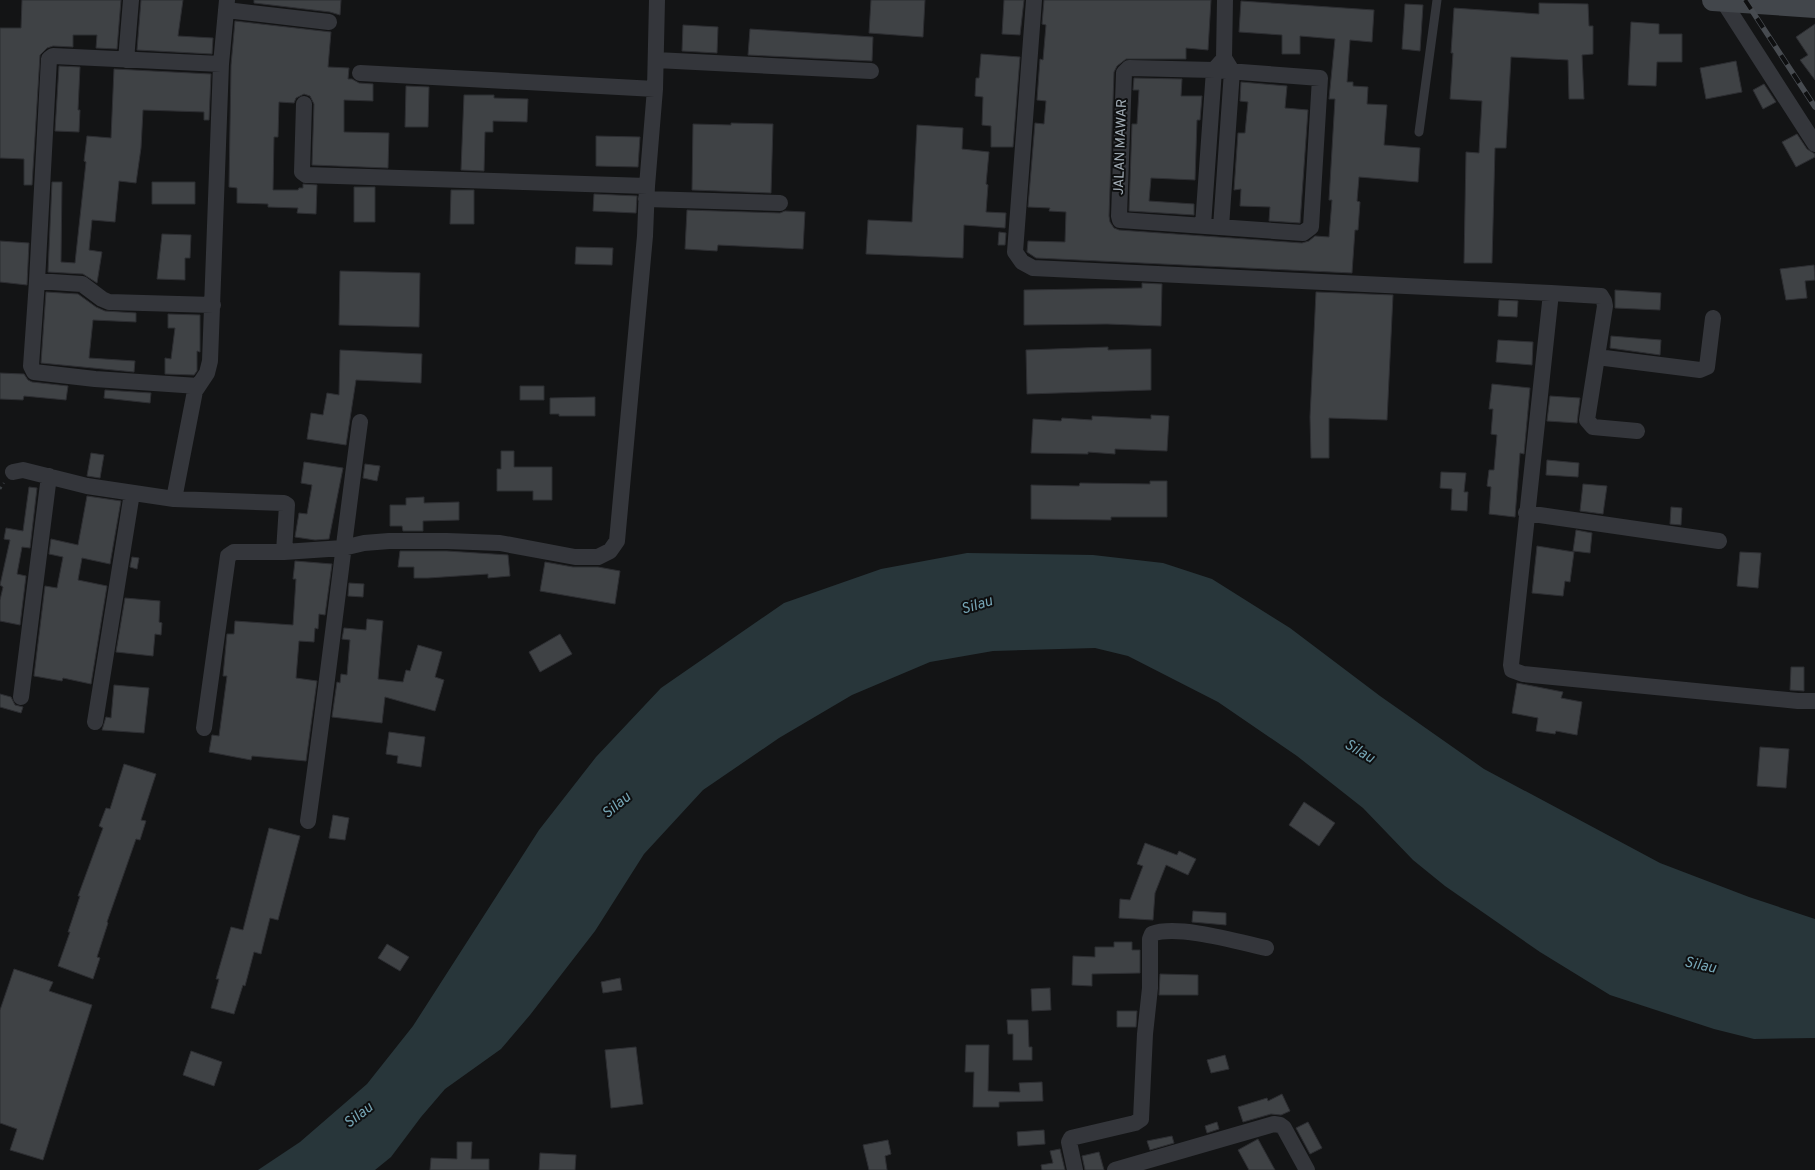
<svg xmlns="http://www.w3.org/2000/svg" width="1815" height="1170" viewBox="0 0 1815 1170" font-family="Overpass,sans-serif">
<rect width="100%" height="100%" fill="#131415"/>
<path fill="#28363a" d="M967,553L1093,555L1163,563L1212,579L1290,628L1380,696L1484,769L1660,863L1749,897L1815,919V1038L1754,1039L1714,1029L1610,995L1540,952L1445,886L1413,860L1363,808L1297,756L1218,702L1128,656L1095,648L993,651L930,662L852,695L779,738L703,790L644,854L595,931L530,1015L501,1049L445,1089L421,1117L391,1157L375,1170H258L300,1142L367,1084L413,1026L539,830L596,757L661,688L784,603L881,569Z"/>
<path fill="#3f4245" stroke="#2d2e32" d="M22,0H121L117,49L96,48L97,35H73V47L53,46L47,48L40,55L32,185H24V159L0,158V28H21Z
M141,0H183L178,36L213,38L212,54L137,50Z
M254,0H341L340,15L330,12L254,3Z
M871,0H925L923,37L869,33Z
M1004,0H1024L1020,35L1002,34Z
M1044,0H1211L1208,50L1186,48V59H1126L1117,66L1114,72L1109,216L1110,222L1114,228L1119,230L1302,243L1309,241L1315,236L1329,237L1332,200H1329L1335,99H1329L1335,39L1300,36V54H1282V35L1239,32L1241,1L1374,10L1372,42L1350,40L1347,82H1353V86L1368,87L1367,104L1387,105L1384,145L1420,148L1418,182L1359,177L1357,201L1360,202L1358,230H1355L1352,273L1036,258L1027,252L1028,241L1065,242L1066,212L1049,211L1050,208L1028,207L1035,123L1044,124L1046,101L1037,100L1040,59L1043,60L1046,25L1042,24Z
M1539,3L1588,4L1589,26H1593V54L1582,55L1584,99H1569L1568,60L1511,57L1506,148H1495L1492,263H1464L1466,152L1479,153L1482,101L1450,99L1453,53H1451L1454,8L1539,14Z
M1405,4L1423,5L1420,51L1402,49Z
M235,21L331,32L328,67L349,68L348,79H352L359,83L373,84V101L344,100V132L389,133L388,168L312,165L314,104L310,96L304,94L296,98L294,103L279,102L278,137H274L273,190H298L299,188H303V184L317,185L316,214L297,213L298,208L268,207V204L237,203V188L229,187L231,65Z
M1631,22L1659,24V34H1682V62H1657L1656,86L1628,85Z
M1815,24V80L1800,60L1808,55L1796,37Z
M683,25L718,27L717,53L682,51Z
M750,29L873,37L872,61L748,55Z
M981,54L1020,57L1013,147H991V126L982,125L983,97L975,96L976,78H979Z
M1736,61L1742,92L1706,99L1700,68Z
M59,66L80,67L78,110H80L79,132L55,131Z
M114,69L211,74L209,120H204V112L143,110L141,148L136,183L119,181L115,222L92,220L89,250L102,252L97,283L83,274L48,272L52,182H62L61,262L75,263L86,162L84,161L87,136L111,138Z
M1134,78L1182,79L1181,96H1202L1200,120H1197L1195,180L1151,178L1149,201L1194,204V215L1129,211L1132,124H1137L1139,90H1133Z
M1241,82L1287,86L1285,108L1308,110L1300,223L1269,221L1270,207L1240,206L1241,189L1234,190L1238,133H1245L1248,102L1240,101Z
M1764,84L1776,102L1763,109L1753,90Z
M406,86L429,87L428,127H405Z
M464,95H494V98L528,99L527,122L493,121V132H485L484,171L461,170Z
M731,123L773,124L771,193L692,190L693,124L731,125Z
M917,125L963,128L962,149L989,152L986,184L988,185L986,212L1006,213L1005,228L964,225L963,258L866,254L868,220L912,222Z
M1797,134L1807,149L1815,154V157L1796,167L1782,142Z
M596,136L640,137L638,167L596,166Z
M152,182H195V204H152Z
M354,187H375V222H354Z
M451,190H474V224H450Z
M594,194L637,196L636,213L593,211Z
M687,210L780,213L785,211L805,212L803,249L718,245L717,251L685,249Z
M999,232L1006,233L1005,245H998Z
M162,234L191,235L190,258H185V280L157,279Z
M0,241L29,243L27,285L0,282Z
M576,247L613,248L612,265L575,264Z
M1814,265L1815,280L1805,281L1807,298L1786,300L1780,269Z
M340,271L420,273L419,327L339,325Z
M1142,283L1162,284L1161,326L1107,324L1024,325V290L1142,288Z
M1615,290L1661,293L1660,310L1615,308Z
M46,292L78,294L96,307L105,311L136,313V322L93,320L89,358L135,361L134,372L41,363Z
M1316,292L1393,295L1387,420L1329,418V458H1311L1310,417Z
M1499,300L1518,301L1517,317L1498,316Z
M168,314L200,315V352L197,351V371L194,375L165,374V358L171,359L175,328H168Z
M1611,336L1661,340L1660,355L1610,348Z
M1498,340L1533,342L1532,365L1496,362Z
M1108,347V350L1151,349V390L1027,394L1026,350Z
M340,350L422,354L421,383L356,380L346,445L307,439L311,413L323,415L327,393L339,395Z
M0,373L24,374L28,380L32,382L68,386L66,400L24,396L23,400L0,399Z
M1492,384L1530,388L1524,454L1520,453L1515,517L1489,514L1491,487L1487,486L1489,470H1494L1497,435L1491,434L1493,409H1489Z
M520,386H544V400H520Z
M105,390L151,393L150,403L104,398Z
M1550,396L1580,398L1577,423L1547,421Z
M595,397V416H559V414H550V398Z
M1151,415L1169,416L1167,451L1115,449V454L1088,452V454L1031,453L1033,419L1061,421L1062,418L1092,420V416L1151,419Z
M501,451H514V467H552V500H533V491H497V469H501Z
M91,453L104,455L100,478L87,476Z
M1547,460L1579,463L1578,477L1546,475Z
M304,462L343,468L329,539L315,540L295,537L299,513L307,514L312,485L301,483Z
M365,464L380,466L377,481L363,478Z
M1441,472L1466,473L1464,492H1468L1467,511L1451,510L1452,489L1440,488Z
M1150,481H1167V517H1111V520L1031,519V485L1079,486L1080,483L1150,484Z
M1583,484L1607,486L1603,514L1580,511Z
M29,487L37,488L30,548L22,547L17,574L26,576L20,625L0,621V600L3,587L0,585L10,540L4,539L6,528L23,531Z
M87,496L121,501L110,564L82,558L78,580L107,586L91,684L63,678L62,681L34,676L45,586L57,588L63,557L49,554L51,539L78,545Z
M424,497V503L459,502V520L423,521V531H403L402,526H390V505H406V498Z
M1671,507L1682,508L1681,525L1670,524Z
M1576,530L1592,533L1590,553L1573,551Z
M1537,546L1574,552L1570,582L1565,581L1563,596L1532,593Z
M400,551H447L508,555L510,576L488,578V574L428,578H414V567H398Z
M1740,552L1761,553L1758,588L1737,586Z
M132,557L139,558L137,569L130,567Z
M295,561L332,564L325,615L319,614L318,629L315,628L314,642L299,641L296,678L317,681L306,761L252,756L251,760L209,752L212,735L219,736L227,676H223L227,634H234L235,621L293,625L296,579H293Z
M545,562L573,567H598L620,571L615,604L540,591Z
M349,583L364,584L363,597L348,596Z
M125,598L160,601L159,622L162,623L161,635L155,634L153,656L116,652Z
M367,619L383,621L378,679L403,682L406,670L410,671L418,645L442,652L435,677L444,680L435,711L385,697L382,723L332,717L337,682L340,683L341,674L347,675L350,640L342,639L344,628L366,630Z
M560,634L572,654L540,672L529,652Z
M1791,667H1804V691L1790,690Z
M1517,683L1563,692L1561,698L1582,702L1577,735L1556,731L1555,734L1536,731L1538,718L1512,713Z
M114,685L149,688L144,733L102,730L106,717L111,718Z
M0,694L11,697L15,705L23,707L21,713L0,707Z
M389,732L425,737L421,767L397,763L398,756L386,754Z
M1760,747L1789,749L1786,788L1757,786Z
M124,764L156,774L141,820L146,821L140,840L136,839L107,922L108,923L97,957L100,958L93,979L58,966L70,932H68L80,896H78L103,828L99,826L106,808L110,809Z
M1304,802L1335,823L1319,846L1289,825Z
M333,815L349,818L345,840L329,838Z
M269,828L300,836L278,920L270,918L261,954L254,952L245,986L243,985L234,1014L211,1008L219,979H216L231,927L243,930Z
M1145,843L1177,855L1179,851L1196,859L1188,875L1166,865L1155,893L1153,920L1119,918L1120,899L1130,900L1143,866L1137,864Z
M1193,911L1226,913V925L1192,922Z
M1114,942H1132V950H1140V973L1092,974V986L1072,985L1073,956L1095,957V947H1114Z
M387,944L409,957L400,971L378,958Z
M14,969L53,982L49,991L92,1005L43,1160L10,1150L17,1129L0,1123V1010Z
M1160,974L1198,975V995H1159Z
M620,978L622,990L603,993L601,982Z
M1050,988L1051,1010L1032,1011L1031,989Z
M1117,1011H1137L1136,1027H1117Z
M1007,1020H1028L1029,1047H1032V1060H1013V1034H1008Z
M966,1045H989L988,1091L1020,1092L1019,1083L1042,1082L1043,1101L999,1102V1107H973L974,1072H965Z
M636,1047L643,1104L611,1108L605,1050Z
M191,1051L222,1062L214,1086L183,1075Z
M1225,1055L1229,1069L1211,1073L1207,1060Z
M1282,1094L1290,1111L1281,1115L1271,1114L1243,1122L1238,1107L1267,1098L1268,1101Z
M1217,1122L1219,1129L1207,1133L1205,1126Z
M1308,1122L1322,1148L1310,1154L1296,1128Z
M1044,1130L1045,1144L1018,1146L1017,1132Z
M1172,1136L1174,1143L1150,1150L1147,1141Z
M1258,1139L1275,1170H1249L1238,1150Z
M888,1140L891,1154L885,1156L887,1170H869L863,1145Z
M457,1142H472L471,1159H489V1170H430L431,1158L457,1159Z
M1060,1149L1065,1170H1042L1041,1165L1053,1163L1050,1151Z
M1099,1152L1104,1170H1085L1082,1156Z
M540,1153L576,1155L575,1170H539Z"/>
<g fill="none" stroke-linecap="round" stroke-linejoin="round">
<path stroke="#3a3e42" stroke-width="2.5" stroke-dasharray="2.5 4" stroke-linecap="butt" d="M0,489L4,483"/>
<path stroke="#34363b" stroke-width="9" d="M1419,132L1437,0"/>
<path stroke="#34363b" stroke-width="16" d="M1034,0L1015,252L1022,262L1033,268L1551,293L1511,665L1512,670L1523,674L1798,701H1815
M1723,1L1815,144
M226,10L329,22
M126,60L131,0
M656,60L871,71
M1129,68L1214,70L1320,78L1311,227L1303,233L1120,220L1119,216L1124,73Z
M360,73L655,89
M304,104L302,172L306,175L647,186
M646,199L780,203
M1203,225L1214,70L1221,62
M1221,227L1232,71L1224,58L1225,0
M37,281L82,284L102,299L109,302L213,305
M1551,293L1601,296L1604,301L1605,306L1587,420L1593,427L1637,431
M1597,357L1700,370L1707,367L1713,318
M198,386L95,379L34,372L31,366L37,281L49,59L53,56L221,64
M13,472L23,470L87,486L174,499L284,503L287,505L284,552
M174,499L195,391L207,373L210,361L221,64L227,0
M1526,513L1719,541
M21,697L49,476
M95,722L132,493
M204,728L228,556L234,552H284L343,548L364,543L389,541H447L500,543L575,557H598L610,551L617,541L645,236L647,186L655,89L657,0
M308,821C327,688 342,555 360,422
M1075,1170L1069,1142L1071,1138L1135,1123L1141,1119L1145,1034L1150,988V939L1152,934C1177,924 1239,942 1266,948
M1115,1170L1274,1124L1280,1125L1284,1128L1307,1170"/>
<path stroke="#42464b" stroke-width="22" d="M1713,0L1815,7"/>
<defs>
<path id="rail" d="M1745,0L1815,107"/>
</defs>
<use href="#rail" stroke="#474b50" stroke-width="5.5"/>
<use href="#rail" stroke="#0e0f10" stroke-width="4" stroke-dasharray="11" stroke-linecap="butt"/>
</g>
<g text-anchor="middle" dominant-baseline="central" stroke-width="4" stroke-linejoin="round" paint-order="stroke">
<g font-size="14" fill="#a3aeb7" stroke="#0e0f10">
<text transform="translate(1121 147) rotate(-88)">JALAN MAWAR</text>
</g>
<g font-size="15" font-style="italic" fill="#76a6b6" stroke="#0e0f10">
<text transform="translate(977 606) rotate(-17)">Silau</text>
<text transform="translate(1359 752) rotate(31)">Silau</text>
<text transform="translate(617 806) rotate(-40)">Silau</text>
<text transform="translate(1700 966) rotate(12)">Silau</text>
<text transform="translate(359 1116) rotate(-38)">Silau</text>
</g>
</g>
</svg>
